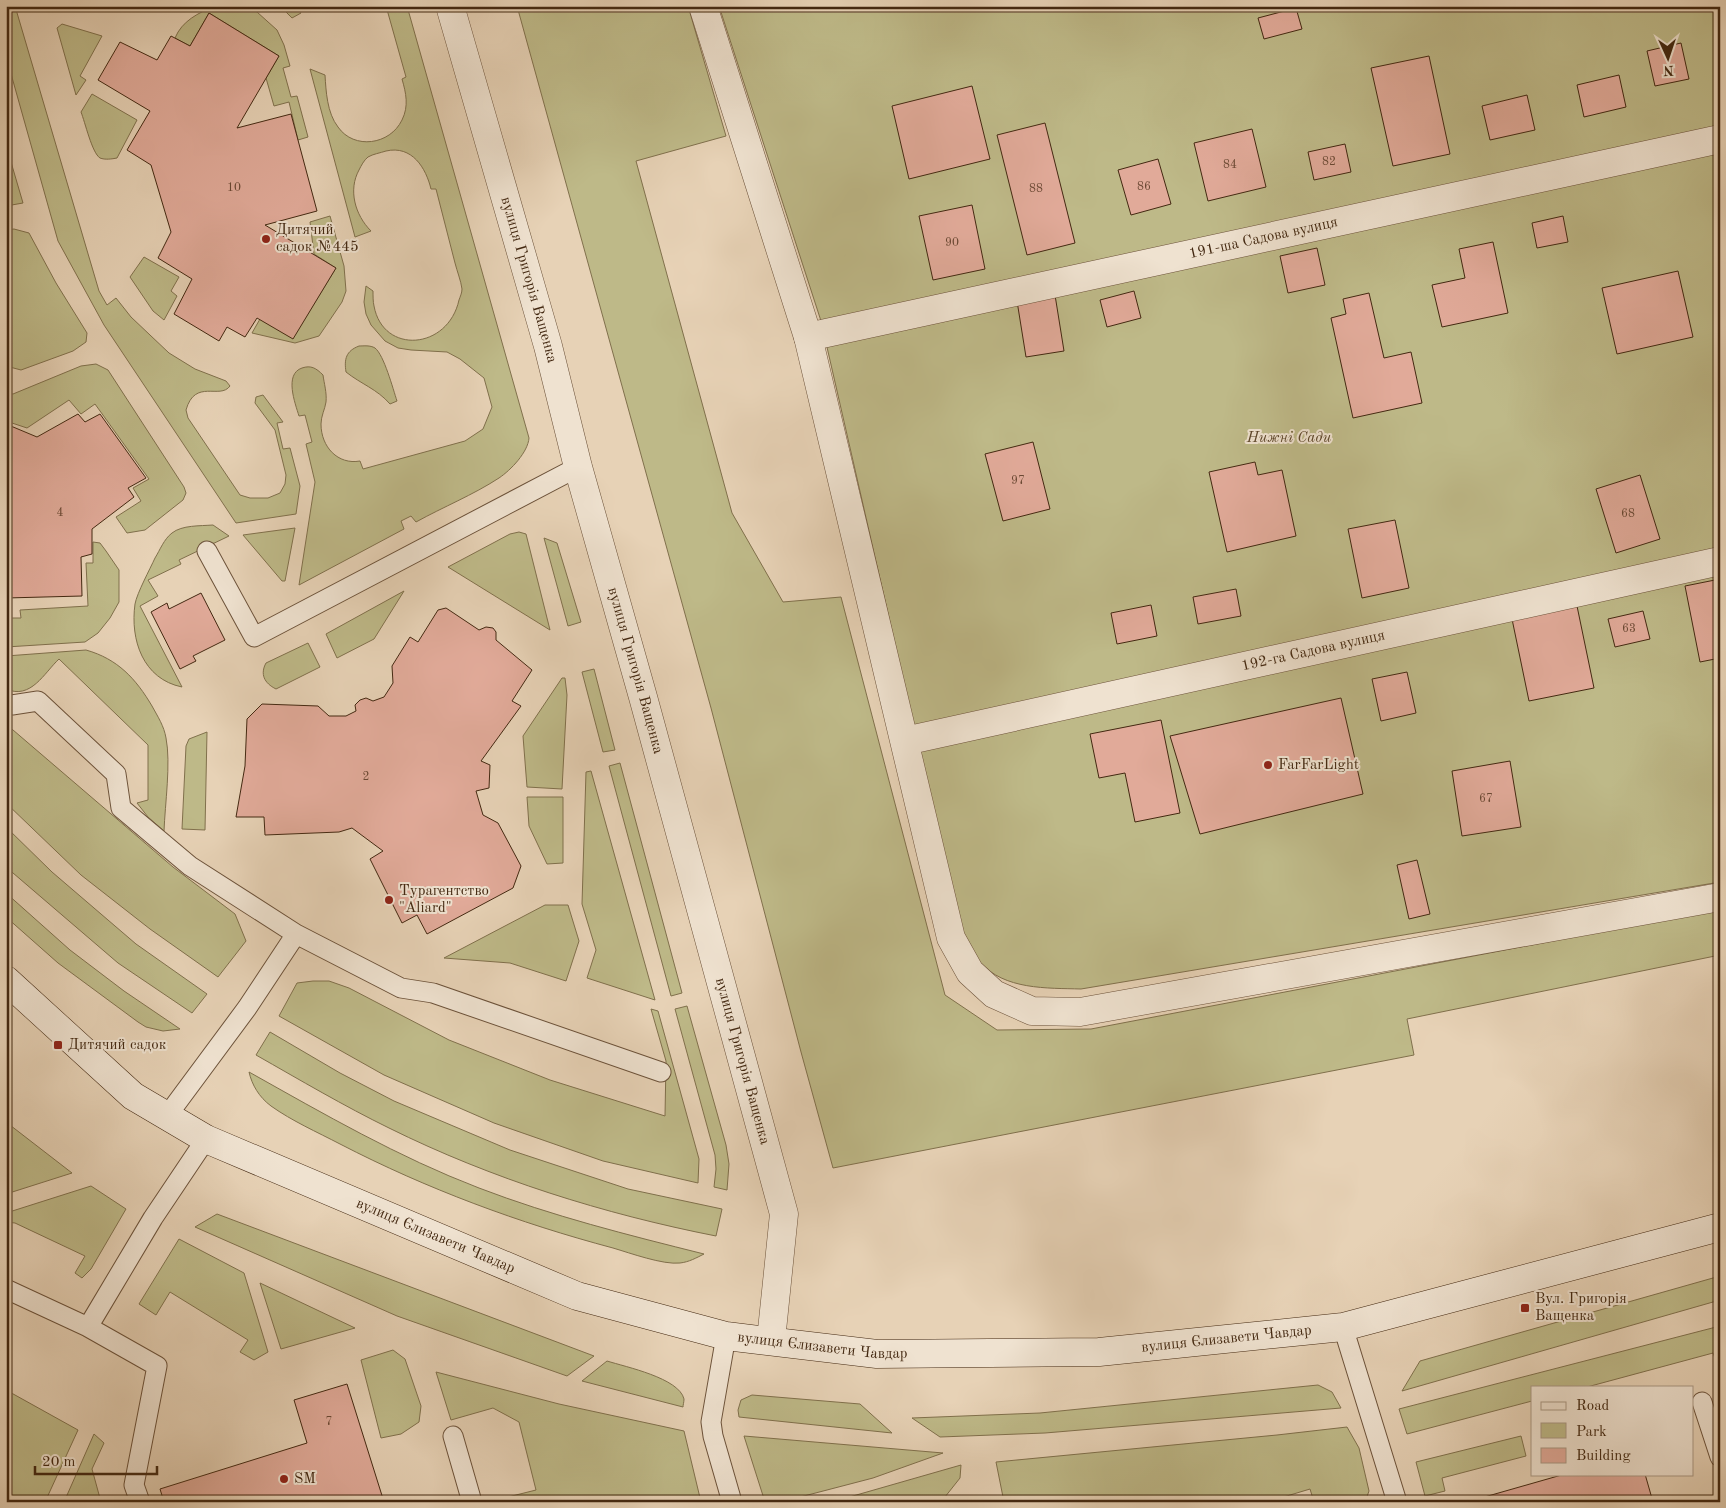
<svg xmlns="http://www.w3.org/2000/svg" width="1726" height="1508" viewBox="0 0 1726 1508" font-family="'Old Standard TT',serif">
<rect width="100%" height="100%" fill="#e7d2b6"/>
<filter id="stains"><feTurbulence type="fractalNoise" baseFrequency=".004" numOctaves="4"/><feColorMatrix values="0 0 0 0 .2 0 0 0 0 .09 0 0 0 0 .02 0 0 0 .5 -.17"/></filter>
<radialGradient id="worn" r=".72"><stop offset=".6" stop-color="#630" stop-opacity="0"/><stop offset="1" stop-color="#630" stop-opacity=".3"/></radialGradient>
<path fill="#beb988" stroke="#80704c" d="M6,6H15L99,291L107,305L116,298L131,317L169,353L195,369L226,381L230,386C220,400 195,378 186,410L188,418L240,495L250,498H268L280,493L285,484L286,475L275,430L255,403L256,397L263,395L283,422L277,423L283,449L290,448L300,486L296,514L236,523L104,325L58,241L6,56Z
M69,6H135C113,13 92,13 69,6Z
M215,6H243L257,12L277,30L284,45L290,66L283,68L291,97L297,96L308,137L298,140L289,102L274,106L266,78L279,56L209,13L190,46L175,38C182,21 198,13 215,6Z
M284,6H297L301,13L292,18L285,11Z
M386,6H407L529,438C528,452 511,470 499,478C473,495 443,507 416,522L411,516L401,521L404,529L299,585L315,482L306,444L312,442L305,415L299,416C295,403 284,374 302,368C311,365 316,368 323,375C324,383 327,393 326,402C325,409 321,416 321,424C321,447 338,465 360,461L363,469L465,441L483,429L492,407L484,378L460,359L447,352L411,350L398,348L385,341L371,325L366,314L364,302L366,286L373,291C373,296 373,302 374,306C383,355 448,350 459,300C460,297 462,293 462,289C461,281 457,271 455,263C449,238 442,214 436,189H431C426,168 412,145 386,151C380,153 373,154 368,157C364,160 361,166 359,170C348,190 355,215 371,231L355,237L310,69L325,75C326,91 327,113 338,127C354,150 390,145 402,120C409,106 406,93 402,79L406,77Z
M517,6H688L726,136L636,161L732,513L783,602L841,597L945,995L997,1030L1091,1029L1720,909V955L1407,1019L1414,1055L833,1168L801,1052L711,708Z
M719,6H1720V882L1081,989C1047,988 1004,990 980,962C972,952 966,939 960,928L821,321Z
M62,24L102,36L80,76L86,80L76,95L57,28Z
M92,94L137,120L117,158C112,159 105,160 100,158C92,153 85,122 81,112Z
M6,145L23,203L6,206Z
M330,216L344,266L346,291L342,302L319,336L295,343L252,333L260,319L293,338L336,268L314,254L310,222Z
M14,229L29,233L56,283L87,333L86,342L73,351L21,370L6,366V230Z
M144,257L179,277L171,291L177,296L164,320L153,311L130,277Z
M359,346C364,346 370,345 375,348C384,355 393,389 397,401L390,404C377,389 361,384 346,372C344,359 346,351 359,346Z
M96,364L108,370L184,487L186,493L183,500L145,530L127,533L116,517L141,501L133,488L149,479L95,404L81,414L69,400L27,428L6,421V393L13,394L81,366Z
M213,525L229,536L179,560L181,564L148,580L158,596L140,606L182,687C143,679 130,640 135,604C137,593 150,569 155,558C160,550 164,539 172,533C182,525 200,526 213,525Z
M295,528L285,581H282L243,535Z
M519,532L526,534L550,630L448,567L510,534Z
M544,538L557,543L581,622L568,626Z
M93,542L100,543L106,551L119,570V602L110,618L98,633L85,642L6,647V618H21L20,610L88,606L86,563H93Z
M404,591L374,639L337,658L326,634Z
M308,643L320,667L276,689C264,683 260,674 266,663Z
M86,650C118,659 136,679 152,706C158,717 164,726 166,738C171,763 165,804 164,831L148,817L137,803L148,800V745L59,659C44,673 31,700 6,689V656Z
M594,669L615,750L603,752L582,672Z
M562,678H565L567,695L562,789L527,787L523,736Z
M6,724L173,867L235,914L246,941L218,977L150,929L81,875L6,803Z
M207,732L205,830L182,829L186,746L189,739Z
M620,763L682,993L671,996L609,766Z
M591,771L655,1000L587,978L596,950L582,904L586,772Z
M527,797H563V863L547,864L529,826Z
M6,827L52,872L136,944L207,994L192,1013L118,963L6,867Z
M6,893L70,950L124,991L180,1029L163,1031L146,1027L138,1022L58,963L6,917Z
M545,905H568L579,941L566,981L510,963L444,958Z
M313,981H329L349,988L449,1040L550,1080L665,1116L666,1061L651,1009L658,1011L699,1159L698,1183L603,1161L494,1123L384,1075L279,1016L297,983Z
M687,1006L726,1145L729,1164L727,1190L714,1187L716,1169L715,1155L675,1009Z
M270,1032L340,1073L394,1101L510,1150L628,1189L722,1209L716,1236C604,1214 492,1179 389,1128C344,1106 300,1080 256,1055Z
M249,1072C324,1114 398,1157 479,1188C552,1216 628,1235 704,1254C696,1258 689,1262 680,1263C663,1265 630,1253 613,1248C519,1223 427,1189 340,1144C317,1132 292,1121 271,1106C259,1097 252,1085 249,1072Z
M6,1122L72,1173L6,1194Z
M91,1186L126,1209L91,1269L82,1278L75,1273L85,1256L15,1223L6,1222V1213Z
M217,1214L594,1356L567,1376L397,1316L195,1227Z
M179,1239L244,1273L268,1352L254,1360L240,1352L248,1340L170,1292L156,1315L139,1304Z
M1720,1276V1300L1402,1391L1420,1361Z
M260,1283L355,1328L281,1349Z
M1720,1326V1371L1713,1353L1587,1387H1532V1401L1407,1434L1399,1409Z
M393,1350L405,1359L421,1406L419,1422L401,1434L381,1438L361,1360Z
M607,1361C626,1367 679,1378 684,1399C684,1402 683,1405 683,1407L582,1381Z
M436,1372L559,1404L684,1431L701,1502H496V1500L536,1490L519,1422L493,1408L451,1420Z
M1318,1385L1332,1392L1341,1408L1045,1433L940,1437L912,1418L1040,1413Z
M6,1390L78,1430L45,1502H6Z
M752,1395L860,1404L892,1433L739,1417L738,1410L741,1400Z
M1347,1427L1359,1448L1369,1491L1365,1502H1314L1310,1489L1267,1502H1004L996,1462L1277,1435Z
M94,1434L104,1443L92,1469L101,1502H64Z
M744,1436L943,1453L873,1478L781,1502H765Z
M1521,1436L1526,1456L1442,1478L1445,1491L1425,1496L1416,1462Z
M961,1465L960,1478L941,1502H832Z"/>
<path fill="#e1aa99" stroke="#432811" d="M1296,8L1302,29L1264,39L1258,18Z
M209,13L279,56L237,128L291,114L317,211L265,225L336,268L293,339L257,318L245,337L227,327L219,341L174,314L192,279L158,258L171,232L151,165L127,150L150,111L98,80L120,42L157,60L171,36L190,46Z
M1681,43L1689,79L1655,86L1647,51Z
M1429,56L1450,154L1393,166L1371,68Z
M1619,75L1626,107L1584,117L1577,85Z
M972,86L990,159L909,179L892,106Z
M1527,95L1535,130L1490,140L1482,106Z
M1045,123L1075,243L1027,255L997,135Z
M1252,129L1266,187L1208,201L1194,143Z
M1345,144L1351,172L1314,180L1308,152Z
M1158,159L1171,204L1131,215L1118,170Z
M972,205L985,269L933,280L919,216Z
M1563,216L1568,242L1537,248L1532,223Z
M1493,242L1508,313L1442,327L1432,285L1465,278L1459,249Z
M1317,248L1325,285L1288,293L1280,256Z
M1678,271L1693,337L1617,354L1602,288Z
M1134,291L1141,318L1107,327L1100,300Z
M1369,293L1384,358L1411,352L1422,403L1353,418L1331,318L1346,314L1343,299Z
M1055,295L1064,351L1026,357L1017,301Z
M78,414L85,422L100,414L146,478L128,488L134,497L92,529V554L81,557L82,596L6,598V424L37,437Z
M1033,442L1050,509L1003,521L985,454Z
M1255,462L1258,475L1282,470L1296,536L1227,552L1209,472Z
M1640,475L1660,539L1616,553L1596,489Z
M1395,520L1409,588L1362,598L1348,529Z
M1720,579V658L1700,662L1685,586Z
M1236,589L1241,616L1198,624L1193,597Z
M201,593L225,640L193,656L196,661L180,669L151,612L167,603L169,609Z
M1151,605L1157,636L1117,644L1111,613Z
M1577,606L1594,688L1529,701L1512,619Z
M446,608L479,630L486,627L493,628L496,632V640L532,670L512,701L521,706L481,761L490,765L489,788L476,791L483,815L498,823L521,866L513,888L427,934L417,915L402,923L370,859L383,851L352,828L339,832L265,835L264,817H236L245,766L247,719L262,704L318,706L329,716H346L356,711L355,705L360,700L366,698L373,701L384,697L393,683L392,666L410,637L418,642L438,610Z
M1643,611L1650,639L1615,647L1608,619Z
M1407,672L1416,713L1381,721L1372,679Z
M1341,698L1363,794L1200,834L1170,736Z
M1161,720L1180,813L1135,822L1125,773L1099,778L1090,734Z
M1510,761L1521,827L1462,836L1452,771Z
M1417,860L1430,914L1409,919L1397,865Z
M347,1384L384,1502H164L160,1489L307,1443L294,1400Z
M1565,1474H1645L1653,1502H1467Z"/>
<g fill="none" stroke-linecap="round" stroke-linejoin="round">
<defs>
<path id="lane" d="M207,551L254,637L578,467
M6,703L12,705L38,701L116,774L121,808L190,866L296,934
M167,1116L247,1008L296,934L401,988L433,993L661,1072
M6,1289L88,1327
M1343,1327L1397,1502
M726,1336L711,1422L713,1436L732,1502
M1702,1402L1720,1457
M453,1436L472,1502
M140,1502L134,1485L157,1366L88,1327L153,1218L206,1139"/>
<g id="street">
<path id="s1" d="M450,6L548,346L578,467L643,697L784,1214L771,1340"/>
<path d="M703,6L808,337L951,938L970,972L994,994L1032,1011L1080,1012L1720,897"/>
<path id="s2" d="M808,337L1720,139"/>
<path id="s3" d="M905,741L1720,561"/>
</g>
<g id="secondary">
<path id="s4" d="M6,980L133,1096L206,1139L577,1296L726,1336L877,1354L1099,1352L1343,1327L1720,1227"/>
</g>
</defs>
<use href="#lane" stroke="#6c523a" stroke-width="21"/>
<use href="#street" stroke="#6c523a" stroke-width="29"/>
<use href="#secondary" stroke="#432811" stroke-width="29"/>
<use href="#lane" stroke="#efe2d0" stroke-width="19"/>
<use href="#street" stroke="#efe2d0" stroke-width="28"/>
<use href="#secondary" stroke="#efe2d0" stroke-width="28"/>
</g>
<g fill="#8f2418" stroke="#efe2d0" stroke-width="2">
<circle cx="266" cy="239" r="5"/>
<circle cx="1268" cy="765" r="5"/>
<circle cx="389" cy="900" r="5"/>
<rect x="53" y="1040" width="10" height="10" rx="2.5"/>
<rect x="1520" y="1303" width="10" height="10" rx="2.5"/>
<circle cx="284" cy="1479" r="5"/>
</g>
<g text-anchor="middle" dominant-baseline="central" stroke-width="4" stroke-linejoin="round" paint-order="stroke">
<g font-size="12" fill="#6a4833">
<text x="1329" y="162">82</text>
<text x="1230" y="165">84</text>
<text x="1144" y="187">86</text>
<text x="234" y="188">10</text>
<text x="1036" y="189">88</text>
<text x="952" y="243">90</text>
<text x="1018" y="481">97</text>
<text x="60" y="513">4</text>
<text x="1628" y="514">68</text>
<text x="1629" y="629">63</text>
<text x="366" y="777">2</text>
<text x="1486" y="799">67</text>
<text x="329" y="1422">7</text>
</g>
<g font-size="15" fill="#432811" stroke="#efe2d0" text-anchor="start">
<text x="276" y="230">Дитячий<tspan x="276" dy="17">садок №445</tspan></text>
<text x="1278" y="765">FarFarLight</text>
<text x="399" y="891">Турагентство<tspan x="399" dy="17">"Aliard"</tspan></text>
<text x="68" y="1045">Дитячий садок</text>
<text x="1535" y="1299">Вул. Григорія<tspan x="1535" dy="17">Ващенка</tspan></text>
<text x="294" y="1479">SM</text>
</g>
<g font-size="15" fill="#432811" stroke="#efe2d0">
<text stroke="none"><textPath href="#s2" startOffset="466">191-ша Садова вулиця</textPath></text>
<text stroke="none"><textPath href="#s1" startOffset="285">вулиця Григорія Ващенка</textPath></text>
<text stroke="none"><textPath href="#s3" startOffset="418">192-га Садова вулиця</textPath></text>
<text stroke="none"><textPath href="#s1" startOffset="690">вулиця Григорія Ващенка</textPath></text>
<text stroke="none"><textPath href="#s1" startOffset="1095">вулиця Григорія Ващенка</textPath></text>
<text stroke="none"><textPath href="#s4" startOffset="506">вулиця Єлизавети Чавдар</textPath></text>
<text stroke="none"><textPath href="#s4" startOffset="1316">вулиця Єлизавети Чавдар</textPath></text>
<text stroke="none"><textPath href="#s4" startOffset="911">вулиця Єлизавети Чавдар</textPath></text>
</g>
<g font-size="15" font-style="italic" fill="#5c4529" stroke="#efe2d0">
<text x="1289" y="438">Нижні Сади</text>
</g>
</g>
<rect width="1726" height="1508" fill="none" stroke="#e7d2b6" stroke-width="25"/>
<rect x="8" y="8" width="1711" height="1493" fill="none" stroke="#432811" stroke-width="2.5"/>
<rect x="12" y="12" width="1701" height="1483" fill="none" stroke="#432811"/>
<rect x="1531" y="1386" width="162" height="90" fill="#efe2d0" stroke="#aa9884"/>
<rect x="1541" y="1402" width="25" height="8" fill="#efe2d0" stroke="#aa9884"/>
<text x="1576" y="1410" font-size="15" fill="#432811">Road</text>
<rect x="1541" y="1423" width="25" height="15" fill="#beb988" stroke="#aa9884"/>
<text x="1576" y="1436" font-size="15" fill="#432811">Park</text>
<rect x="1541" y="1448" width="25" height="15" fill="#e1aa99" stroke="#aa9884"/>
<text x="1576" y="1460" font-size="15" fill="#432811">Building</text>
<g transform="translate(1668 58) rotate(177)" stroke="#efe2d0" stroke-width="4" paint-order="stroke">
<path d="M0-4L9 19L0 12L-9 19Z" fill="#432811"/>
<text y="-8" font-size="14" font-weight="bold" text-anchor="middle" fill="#432811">N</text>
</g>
<path d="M35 1466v8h122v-8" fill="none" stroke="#432811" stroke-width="2.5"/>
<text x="42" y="1466" font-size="15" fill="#432811" stroke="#efe2d0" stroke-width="4" paint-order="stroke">20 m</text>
<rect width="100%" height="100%" filter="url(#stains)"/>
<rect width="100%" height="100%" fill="url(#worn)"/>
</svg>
